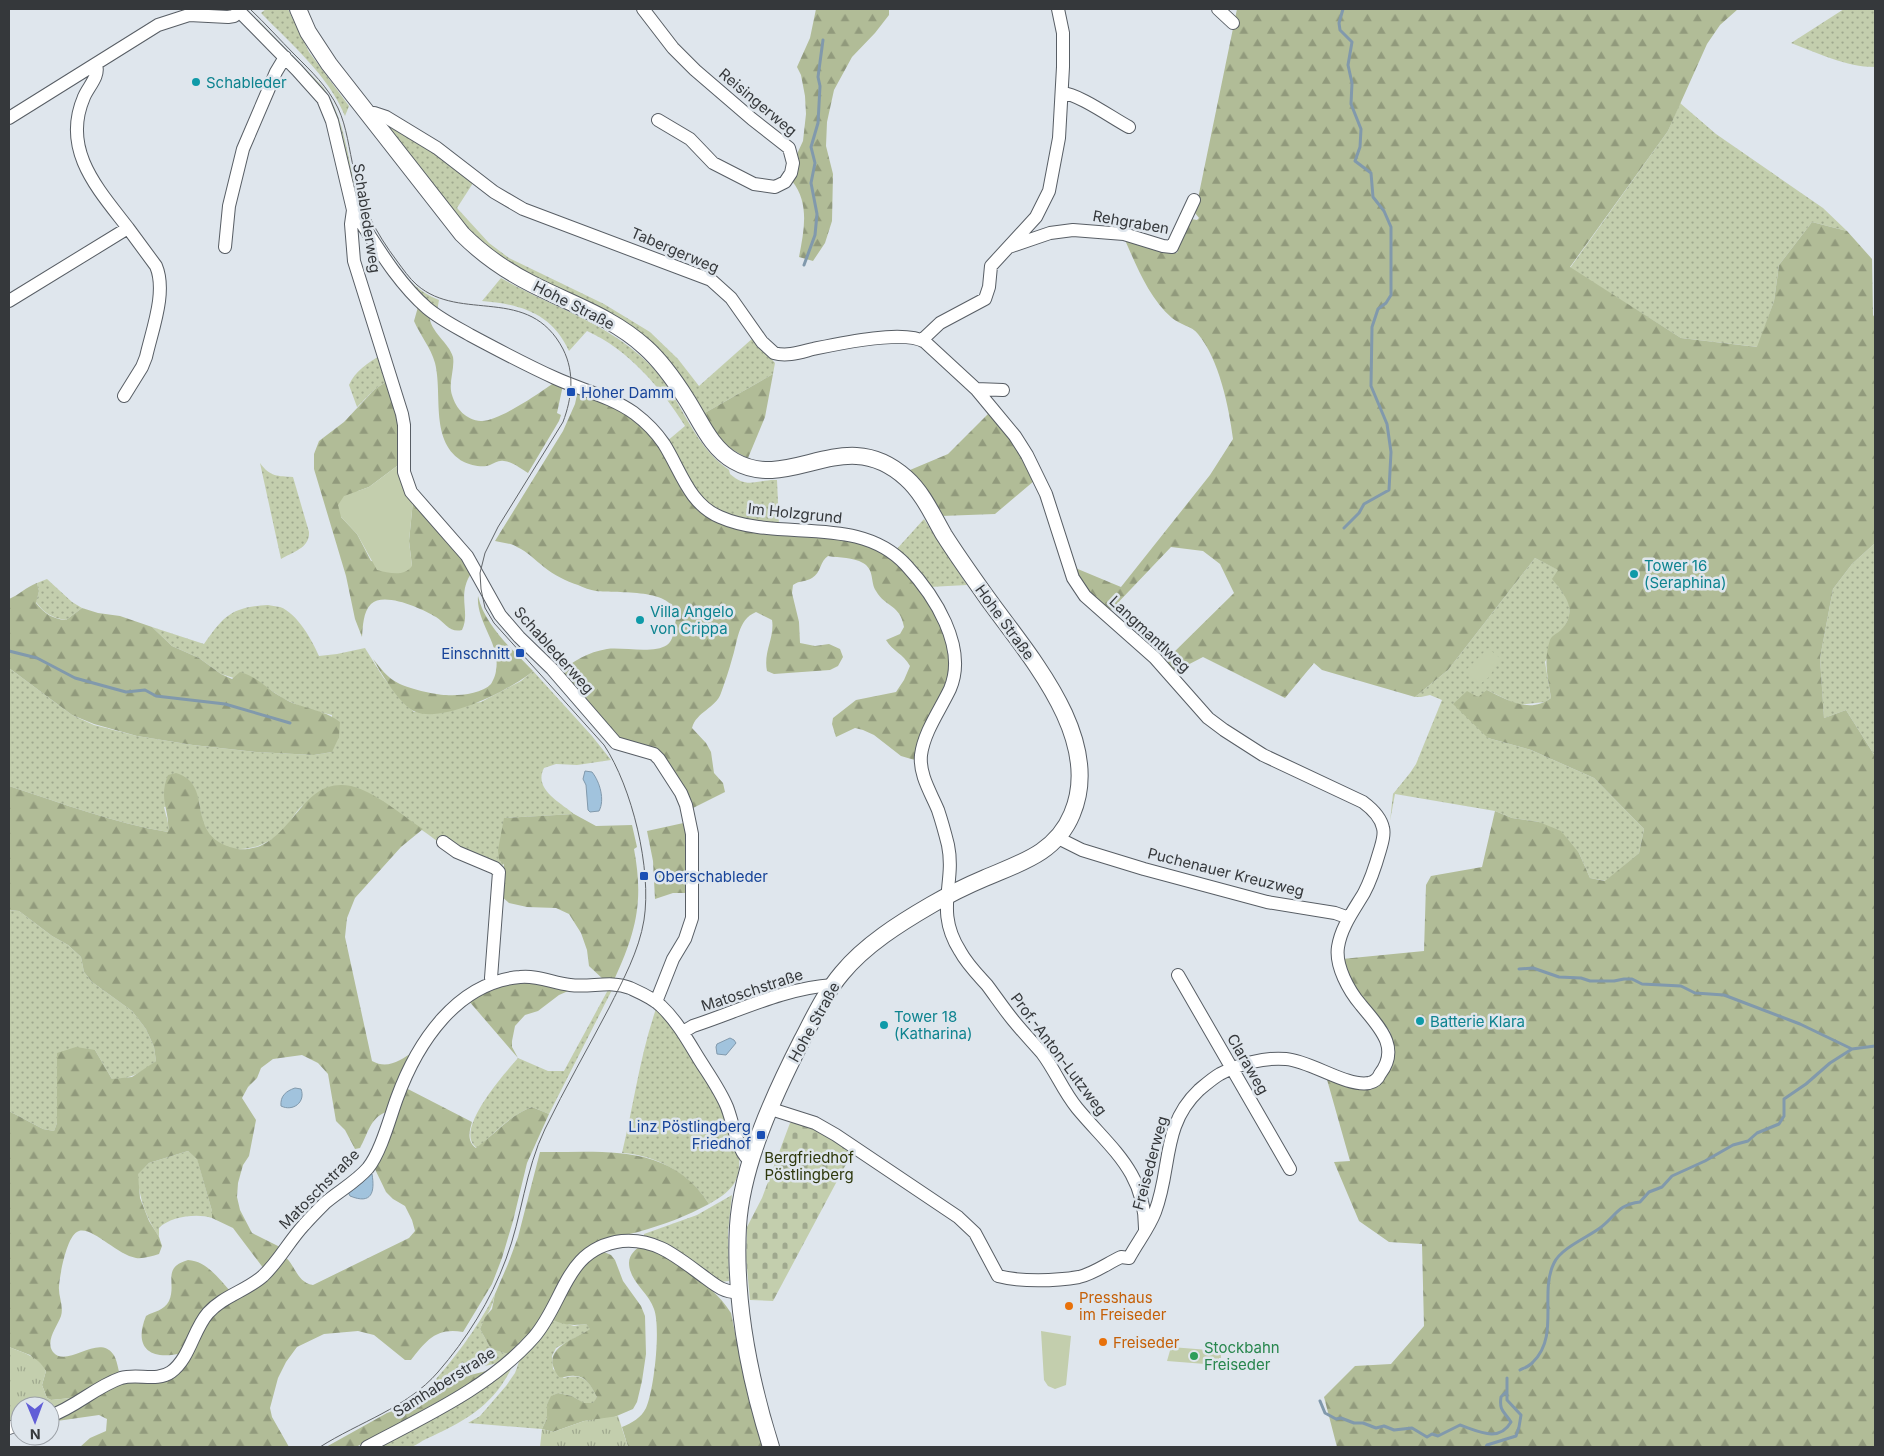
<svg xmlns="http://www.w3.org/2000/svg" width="1884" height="1456" viewBox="0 0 1884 1456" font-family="Inter,sans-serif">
<defs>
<pattern id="grass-dots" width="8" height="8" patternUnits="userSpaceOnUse" patternTransform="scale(1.25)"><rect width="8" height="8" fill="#c3cead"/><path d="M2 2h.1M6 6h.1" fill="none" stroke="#9fa88e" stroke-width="1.8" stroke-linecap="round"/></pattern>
<pattern id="forest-firs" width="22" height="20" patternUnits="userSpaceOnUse" patternTransform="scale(1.25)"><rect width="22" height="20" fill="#b1bc97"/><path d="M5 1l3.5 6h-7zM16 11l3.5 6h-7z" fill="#919a7c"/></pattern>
<pattern id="cemetery-stones" width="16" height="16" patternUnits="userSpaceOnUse" patternTransform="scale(1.25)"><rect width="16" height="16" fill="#c3cead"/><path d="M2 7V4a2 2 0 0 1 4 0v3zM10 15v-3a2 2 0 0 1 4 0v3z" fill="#9fa88e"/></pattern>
<pattern id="park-tufts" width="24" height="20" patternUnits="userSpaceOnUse" patternTransform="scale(1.25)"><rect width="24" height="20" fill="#c3cead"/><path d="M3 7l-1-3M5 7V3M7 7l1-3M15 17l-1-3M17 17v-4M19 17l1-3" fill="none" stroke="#9fa88e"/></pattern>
</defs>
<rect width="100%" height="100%" fill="#dfe6ed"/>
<path fill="url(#grass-dots)" d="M266,9H288L309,52L349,106L345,116C328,75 292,45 261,13Z
M1844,9H1875V67C1846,67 1818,53 1791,43Z
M257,19L323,87C347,121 347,162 359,201C366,223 380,242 394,260C407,279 418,292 439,300L437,311C402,280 367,240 354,194C348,169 344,132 333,109C318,81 281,46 257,24Z
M1680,103L1716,134L1823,208L1847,231L1812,222L1779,265L1774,301L1758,347L1681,338L1570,268L1668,131Z
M386,122L475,180L457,208L489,243L509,258L604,304L650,332L678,359L699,386L753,338L775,363L773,374L703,414L680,377L533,278L494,254L461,223L384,123Z
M501,278C551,307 603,320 646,361C682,395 689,442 729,470L730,474C748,490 757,479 777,480L779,526H764L706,506L666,442L685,426C662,389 628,349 587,331L569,351C552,313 520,304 482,301Z
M381,355L389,380L375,389L357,407L349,385C355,371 368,363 381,355Z
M260,463C270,477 278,476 293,477L309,532C310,548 293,552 281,559Z
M924,519L967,585L929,587L895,551Z
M1875,543V756L1846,710L1824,718L1820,658L1833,589L1852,564Z
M1535,558L1559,570L1553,579L1569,601L1570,616L1545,662L1551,698L1545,702L1518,705L1487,690L1488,738L1531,750L1594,778L1644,829L1639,853L1606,881L1590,878L1579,853L1539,822L1512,818L1495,811L1395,794L1390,821L1393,794L1410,773L1416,764L1442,700L1430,695L1421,697H1415L1448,670Z
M47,579L72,602L82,608L66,620C52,618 44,613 36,602L39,591L37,583Z
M268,605C271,606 276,606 280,607C297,613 312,640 319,656L337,654L365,648L383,677L400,698L414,712L481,702L521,681L533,671L592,736L611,760L577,765L556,764L544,768C533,789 560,802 574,814L504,818V864L495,873C482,867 466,861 453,852C420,830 390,803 352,787C337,792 319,796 305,804C296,809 291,823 283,830C265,849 231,858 211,837C202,828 201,813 199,801L164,807L168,823V832C114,823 61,803 9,786V668L72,715L94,725L137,736L193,745L256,752L314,755L332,752V715L307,709L284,699L269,689L221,674L199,658L172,646L152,627L204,644C224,616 231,607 268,605Z
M9,910L19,911L52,936L68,945L81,957L84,972L92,982L132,1011L146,1029L154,1047L156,1061C142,1072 130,1080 112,1079L95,1050L57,1098V1123L54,1131L43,1129L9,1111Z
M609,988H613L549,1114L532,1107C510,1115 494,1134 477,1148C452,1132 505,1073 518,1058L548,1071H564Z
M657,1006L664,1013L722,1104L739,1157C741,1183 730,1192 709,1204C690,1174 657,1155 622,1153C634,1104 640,1054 657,1006Z
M188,1151L197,1158L212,1211V1218C196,1213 170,1217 159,1228V1237C145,1215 140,1200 137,1174L149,1163Z
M732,1195L728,1232L729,1281L720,1282L660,1242L644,1236V1234L697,1215Z
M495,1294C492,1310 486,1314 480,1329L491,1349L508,1354L498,1363L476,1368L426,1390C453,1361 477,1329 495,1294Z
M551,1319L574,1326L586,1324L591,1329L556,1348L552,1356L553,1369L564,1378C584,1373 589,1381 597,1397L593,1404L583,1403L572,1396L558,1393L552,1396L547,1404V1418L542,1429L468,1423L480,1416L506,1386L515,1373L520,1359Z
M509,1368L511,1369C492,1407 463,1422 426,1439C421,1441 415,1447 409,1447C398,1449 385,1447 374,1447Z"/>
<path fill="url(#forest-firs)" d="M816,9H889V15L875,33L852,57L834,90L827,122L826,146L833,174L832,221L825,243L813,261L799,257C804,231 810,203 792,181L798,164L797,154L803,141L806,114L805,96L801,75L797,67L810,38Z
M1237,9H1738L1720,25L1707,44L1668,131L1570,267L1681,338L1757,347L1774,301L1779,265L1812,222L1847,231L1872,259L1873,315L1875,318V543L1852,564L1833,589L1820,658L1824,718L1846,710L1875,756V1447H1337L1324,1397L1355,1366L1391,1364L1424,1326L1422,1244L1389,1242L1359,1221L1334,1162L1350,1161L1326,1076L1369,1087L1392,1045L1390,1031L1356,994L1342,959L1424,951L1426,885L1431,876L1482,867L1495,811L1512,818L1539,822L1561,831L1579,853L1590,878L1605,881L1639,853L1644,829L1594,778L1531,750L1488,738L1453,704L1467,691L1478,697L1487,690C1507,700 1530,714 1551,698C1548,677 1543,661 1550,640C1552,635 1558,633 1561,630C1579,610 1565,595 1552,579L1558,570L1535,558L1448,670L1415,697L1322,670L1314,663L1285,698L1203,657L1174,672L1165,661L1234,593L1220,564L1203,551L1171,547L1111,610L1079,584L1073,567L1121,587L1210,475L1233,439C1229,407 1219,359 1198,334C1192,326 1180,325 1172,318C1149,298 1137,267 1125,240L1150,244L1177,253L1178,250L1174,248L1191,219L1197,220L1199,218L1195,213Z
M418,307L429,314C430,333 449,342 453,357C455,369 448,383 452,395C456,409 466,420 481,421C498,422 541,392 555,382L563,385L557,413L561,415L559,421L528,473C521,469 513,462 504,461C498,460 495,463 490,465C483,468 470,465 464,462C429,443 443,395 435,363C431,348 420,335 414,321Z
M773,374L765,417L748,458C722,446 718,436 703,414Z
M389,380L399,413L401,463L369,487L358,491L341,517L357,534L371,561L412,566L409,541L413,501L447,539L472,572C456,595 471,612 462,630C450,633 445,623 436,617C423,609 384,591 371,604C363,612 363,626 362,637L355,619L346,576L314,469V454L319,441L344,422L375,389Z
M578,390L597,396L641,423L719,519L865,542L909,572L944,628L953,668L918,761L901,756L874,735L863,730L855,728L836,737L832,724L833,718L856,700L896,692L904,680L910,666C903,653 893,652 886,640L900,634L904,627C900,604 886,608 876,591C870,582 875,570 863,563C853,557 840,558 828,556C820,561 821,573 812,578C806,582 800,580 793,585L792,593L799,622L800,643L815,646L829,644L840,649L843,657L838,666L830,670L774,674L767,671C763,652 775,637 772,620L756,612C737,620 738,642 732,659C729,670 725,682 721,693C716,708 696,712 692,728L706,743L711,752L714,773L723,783L725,792L691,809L670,765L623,743L559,672C574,661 588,652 607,649C623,647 654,654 667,645C673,641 674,631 675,624C684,586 618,594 596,591C590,590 584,588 578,585C566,581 554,575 544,567C535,560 528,552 517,547C511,543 502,543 495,541L563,431L575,404Z
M989,413L1013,442L1034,481L995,514L941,516L910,470L948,454Z
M37,583L39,591L36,603C44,613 52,619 66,620L82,608L98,613L120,616L152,627L172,646L199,658L221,674L232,679L240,672C260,678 265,688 283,698C301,709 324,709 340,722L339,737L332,752L314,755L256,752L193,745L137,736L94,724L72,715L9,668V599C19,595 26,587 37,583Z
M478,596C485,626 512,649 533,671C511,690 444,723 416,712C401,707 381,673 373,659C380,667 387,678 398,683C407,688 435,695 446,695C458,696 482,694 491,684C493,681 496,674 496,670C501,645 476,622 478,596Z
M176,773C217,785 181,838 238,849C245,850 254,848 260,846C297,830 305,777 351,786C374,791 403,816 423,829L401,847L355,898L347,918L345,937L372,1061C388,1070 400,1060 415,1051L386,1112C370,1118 368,1134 360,1148L355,1149L345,1130L336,1121L328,1074L318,1063L302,1055L273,1059L261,1068L257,1078L248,1087L242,1098L256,1120L249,1156L243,1165L238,1183L237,1197L240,1210L252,1233L280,1247L264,1269L233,1228L212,1218V1211L197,1159L188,1151L149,1163L138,1174L140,1198L149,1221L159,1237L162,1246L159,1254C152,1256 143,1259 136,1258C117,1255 93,1227 79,1231C67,1234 60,1274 59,1286C58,1296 64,1306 61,1316C57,1327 45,1341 53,1352C67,1369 98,1333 113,1354C117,1359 118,1369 120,1375L81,1397L51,1400L47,1398L42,1385L46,1371L30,1355L9,1347V1111L43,1129L54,1131L57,1123V1053L76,1047L95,1050L112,1079L132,1077L156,1061L154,1047L146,1029L132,1011L92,982L84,972L81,957L68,945L52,936L19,911L9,910V786C61,803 114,823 168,832C170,809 158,800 168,775Z
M574,814L596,826L632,825L637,847L634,849C644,902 636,932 614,980H604L589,966L587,950L581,933L569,914L556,908L527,907L509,903L500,895L504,864L499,860L498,850L504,818Z
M688,822L691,893H673L655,899L653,861L647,831Z
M516,981L575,988L559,995L538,1011L525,1015L515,1026L512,1041V1047L518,1058L468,1000L481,991Z
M404,1087L472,1122C469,1132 467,1142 476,1148C495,1134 510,1115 532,1107L549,1114L527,1163L513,1221L502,1258L492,1284L463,1332C436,1327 426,1341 411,1360H405L374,1335L358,1331L324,1334L297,1347L286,1362L278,1378L270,1408L272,1417L289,1447H80L90,1438L106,1431L107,1419L99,1415L57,1421L55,1419L117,1383L170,1378L205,1320L284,1256C296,1265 296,1282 313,1285L409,1238L415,1231L412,1220L405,1206L393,1199L386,1192L373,1165Z
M540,1152C603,1153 670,1142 709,1204C687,1216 663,1225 638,1232C618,1237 599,1239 581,1253C562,1268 556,1293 544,1314C535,1330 521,1341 508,1354L491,1349L480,1329L485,1317L492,1309L495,1294L508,1264L518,1237Z
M642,1245L650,1246C677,1264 714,1285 731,1313L748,1397L762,1447H628L622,1427C632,1423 641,1418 646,1408C654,1391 661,1328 654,1309C649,1293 629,1281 629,1263C629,1254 636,1249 642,1245Z
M604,1252L611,1255L615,1260L623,1281L641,1306L645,1316L646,1354L642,1381L637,1402L633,1409L612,1418L584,1421L553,1432L542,1429L547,1418V1404L551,1396L558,1393L572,1396L584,1403H593L597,1397C592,1388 587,1376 575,1376C569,1375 564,1378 559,1377C538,1349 572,1341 590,1329L586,1324C572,1326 564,1325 551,1319L568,1286L588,1259Z
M188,1260C207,1261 219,1279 231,1292L182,1353C150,1361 133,1348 146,1316C154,1311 164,1311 169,1301C177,1283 161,1268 188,1260Z
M490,1370L461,1389L356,1447H326L387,1413L407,1406L467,1376Z"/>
<path fill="url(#cemetery-stones)" d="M798,1122L831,1138L852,1153L773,1301L750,1300L746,1258L747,1227L762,1198L790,1123Z"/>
<path fill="url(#park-tufts)" d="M9,1347C24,1353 38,1356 46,1371L42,1385L47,1398L51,1400L81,1397L50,1413V1406H20V1421L9,1425Z
M618,1416L628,1447H540L542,1429L553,1432L584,1421Z"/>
<path fill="#c3cead" d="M401,463L413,501L409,541L412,566C404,577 389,573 377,570L357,534L341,517L338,505L344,496L369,487Z
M1488,648L1501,659L1488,678L1480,684L1465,671Z
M1041,1331L1071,1336L1066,1385L1055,1389L1048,1386L1044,1380Z
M1171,1347L1221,1351V1358H1219L1218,1365L1167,1361Z"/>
<path fill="#a1c3dd" stroke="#8199ac" d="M585,771L592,772C600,782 605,800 599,811L590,812L588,810L586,785L583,779Z
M730,1038L734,1040L736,1043L726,1055L717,1054L716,1047L717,1044Z
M295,1088L301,1089C306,1102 293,1112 281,1106C280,1096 286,1091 295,1088Z
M368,1173L372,1174C375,1192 372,1205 350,1196L348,1192Z"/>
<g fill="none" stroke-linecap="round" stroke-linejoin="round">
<path stroke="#8199ac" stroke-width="3" d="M1343,9L1339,23L1340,30L1352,42L1348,65L1352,83L1351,104L1361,129L1360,147L1355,161L1371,173L1373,197L1384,211L1391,227V295L1386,303L1378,309L1372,327L1371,386L1387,424L1391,452L1389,490L1364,504L1359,513L1344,528
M804,265L815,235L817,214L811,183L815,163L811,147L818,123L820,86L818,77L823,40
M9,651L37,658L75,678L126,692L145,690L156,696L225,704L290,723
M1519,969L1533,968L1559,977L1581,978L1590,981H1614L1624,979H1632L1642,984L1681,986L1695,993L1724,995L1800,1024L1852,1049
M1520,1370C1524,1368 1530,1366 1533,1362C1560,1336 1539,1293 1554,1263C1561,1248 1588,1237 1600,1228C1617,1215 1617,1205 1640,1202L1649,1192L1662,1187L1672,1176L1705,1161L1733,1145L1748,1141L1757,1133L1779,1124L1784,1116V1099L1806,1084L1830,1063L1852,1049L1875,1046
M1320,1401L1325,1413L1336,1419L1341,1418L1354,1423H1363L1376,1428L1384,1426L1394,1430L1412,1428L1427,1437L1432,1434L1438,1436L1460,1425C1478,1431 1499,1443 1511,1422C1504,1411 1499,1411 1501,1397L1506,1392
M1486,1447L1487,1445L1516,1436L1519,1427L1521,1415L1507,1400V1378"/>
<defs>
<path id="minor" d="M237,9L297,70L323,99L332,121L353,210L351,224L354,261L402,414L404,425V472L411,492L467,556L500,615L519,637L552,669L616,743L654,754L659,759L681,793L686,805L692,834V918L685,939L673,959L656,1002
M643,9L673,48L695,70L752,119L789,148L793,163L791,173L785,182L775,187L754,184L713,163L690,139L658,120
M1218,9L1233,23
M96,65C100,76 88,87 84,97C61,150 98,189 128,228
M1062,93C1079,94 1112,118 1129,127
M370,116L374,113L386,117L437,148L494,192L523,209L711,280L731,298L762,342L774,353C787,357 801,352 813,349C837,344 904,329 925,342L976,389L1015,436L1027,455L1046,494L1073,578L1085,596L1155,658L1208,718L1224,730L1263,755L1363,802C1371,808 1381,818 1383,828C1385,835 1382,843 1380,850C1376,864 1371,880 1364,893C1354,910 1341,927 1338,947C1335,966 1349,991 1361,1005C1378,1026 1401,1047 1380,1074C1378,1079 1374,1082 1369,1083C1346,1087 1311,1061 1286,1059C1265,1057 1239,1064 1220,1074C1213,1078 1205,1085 1199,1090C1161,1126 1172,1168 1155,1212C1149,1228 1137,1243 1129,1258L1121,1257C1108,1263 1093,1274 1079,1277C1056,1281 1020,1282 998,1276L975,1233L958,1217L836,1135L815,1123L771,1109
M9,118L158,25L189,15L228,17L234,16L239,12
M353,210C375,243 396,281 427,308C440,319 456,327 470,335C498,350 526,365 555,378C581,390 610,396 634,413C646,422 656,432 664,444C681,471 689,504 720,517C779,543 858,513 906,565C934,595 968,647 950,689C940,710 924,732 921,755C919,775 931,793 938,810C942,822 945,833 948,845C956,884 934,910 960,951C967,964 977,974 987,985C996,997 1004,1009 1013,1020C1022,1031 1032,1042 1042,1053C1055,1070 1063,1091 1077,1108C1111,1149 1146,1172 1145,1231
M225,247L229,206L243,149L276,72L285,57
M1009,247L1050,233L1073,230L1124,234L1163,246L1172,247L1194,200
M9,301L128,228L156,266C167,292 152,330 146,357L142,367L124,396
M922,340L940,323L985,299L989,287L991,266L1036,217L1049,191L1059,138L1063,67V33L1058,9
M976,389L1003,390
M1058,838L1082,850L1144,869L1267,902L1335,913L1349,918
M443,842L457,852L495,868L499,872L491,978L493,982
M1178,975L1290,1169
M683,1032L693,1026C739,1011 784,988 833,985
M50,1416C76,1407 95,1387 121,1378C137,1373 157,1382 171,1372C190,1358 193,1330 208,1313C223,1296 246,1291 263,1276C279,1261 289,1241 304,1225C310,1218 318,1210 325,1203C339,1191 356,1182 368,1168C381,1152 390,1117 397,1098C417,1043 457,982 520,977C537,975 553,983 570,985C590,988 611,980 630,988C641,993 653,998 661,1006C677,1021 688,1041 699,1059C709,1075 720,1090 727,1107C733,1122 738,1155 751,1161
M9,1428L20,1424
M367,1447C425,1416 490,1387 534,1337C565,1301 565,1248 622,1241C656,1238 677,1257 703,1276C715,1285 724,1293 739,1292"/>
<path id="major" d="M298,9L308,32L329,64L462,234C483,255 506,271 532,284C571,304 612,317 645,347C662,362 675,381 687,400C701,422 711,448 734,461C791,494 844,422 906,478C923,493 933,516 944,535C958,557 973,578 988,599C1029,656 1104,739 1072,814C1056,853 1020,863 985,878C966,886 948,895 931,905C900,923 865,945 842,973C825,993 814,1017 802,1040C774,1095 742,1164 738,1226C734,1300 749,1377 771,1447"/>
</defs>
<use href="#minor" stroke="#585e65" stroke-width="14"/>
<use href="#major" stroke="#585e65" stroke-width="18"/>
<use href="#minor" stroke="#fff" stroke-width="12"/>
<use href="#major" stroke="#fff" stroke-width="16"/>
<path stroke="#616569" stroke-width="1" d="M250,9C266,24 280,40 295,55C311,71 328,87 338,108C347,127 349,150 354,170C361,205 376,233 397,261C403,269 409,278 417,285C461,323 529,284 563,349C575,373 572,398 563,422L498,527L485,553L480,573L481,589L485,608L494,623L604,745C632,787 652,869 644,920C639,951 623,980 609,1008C588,1048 565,1088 545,1129C525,1170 522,1217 506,1259C491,1300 466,1340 438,1372C407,1408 359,1422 320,1447"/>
</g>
<g fill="#0f9aa8" stroke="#dfe6ed" stroke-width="2">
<circle cx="196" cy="82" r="5"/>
<circle cx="1634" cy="574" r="5"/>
<circle cx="640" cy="620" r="5"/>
<circle cx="1420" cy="1021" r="5"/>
<circle cx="884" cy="1025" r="5"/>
</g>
<g fill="#1a4fb4" stroke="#dfe6ed" stroke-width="2">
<rect x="566" y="387" width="10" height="10" rx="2.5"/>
<rect x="515" y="648" width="10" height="10" rx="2.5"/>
<rect x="639" y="871" width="10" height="10" rx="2.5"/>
<rect x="756" y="1130" width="10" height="10" rx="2.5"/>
</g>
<g fill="#e8710a" stroke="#dfe6ed" stroke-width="2">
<circle cx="1069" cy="1306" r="5"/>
<circle cx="1103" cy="1342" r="5"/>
</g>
<circle fill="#2e9e5b" stroke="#dfe6ed" stroke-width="2" cx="1194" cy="1356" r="5"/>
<g text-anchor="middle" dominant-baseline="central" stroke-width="5" stroke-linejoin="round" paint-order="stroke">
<g font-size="15" fill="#0d838f" stroke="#dfe6ed" text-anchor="start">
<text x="206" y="82">Schableder</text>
<text x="1644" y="565">Tower 16<tspan x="1644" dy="17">(Seraphina)</tspan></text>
<text x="650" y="611">Villa Angelo<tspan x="650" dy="17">von Crippa</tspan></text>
<text x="894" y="1016">Tower 18<tspan x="894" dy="17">(Katharina)</tspan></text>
<text x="1430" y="1021">Batterie Klara</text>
</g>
<g font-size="15" fill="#35383b" stroke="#dfe6ed">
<text transform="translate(758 102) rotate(40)">Reisingerweg</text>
<text transform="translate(367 218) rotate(81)">Schablederweg</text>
<text transform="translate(1131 222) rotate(10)">Rehgraben</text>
<text transform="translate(675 250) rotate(23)">Tabergerweg</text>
<text transform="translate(574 305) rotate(27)">Hohe Straße</text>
<text transform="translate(795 513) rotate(6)">Im Holzgrund</text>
<text transform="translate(1005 622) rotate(54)">Hohe Straße</text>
<text transform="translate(1150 634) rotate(43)">Langmantlweg</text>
<text transform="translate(554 650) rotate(48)">Schablederweg</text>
<text transform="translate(1226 872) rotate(14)">Puchenauer Kreuzweg</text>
<text transform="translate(752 990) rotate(-18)">Matoschstraße</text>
<text transform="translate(814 1022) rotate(-61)">Hohe Straße</text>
<text transform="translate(1059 1054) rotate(53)">Prof.-Anton-Lutzweg</text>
<text transform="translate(1248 1064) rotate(60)">Claraweg</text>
<text transform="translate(1150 1163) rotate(-75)">Freisederweg</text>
<text transform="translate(319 1189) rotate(-45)">Matoschstraße</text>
<text transform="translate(444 1382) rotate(-32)">Samhaberstraße</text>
</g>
<g font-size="15" fill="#164399" stroke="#dfe6ed" text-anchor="start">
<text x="581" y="392">Hoher Damm</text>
<text x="510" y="653" text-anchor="end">Einschnitt</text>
<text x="654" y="876">Oberschableder</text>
<text x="751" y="1126" text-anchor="end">Linz Pöstlingberg<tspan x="751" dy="17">Friedhof</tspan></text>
</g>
<g font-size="15" fill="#2e380c" stroke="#dfe6ed">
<text x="809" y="1157">Bergfriedhof<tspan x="809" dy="17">Pöstlingberg</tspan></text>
</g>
<g font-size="15" fill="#c56008" stroke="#dfe6ed" text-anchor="start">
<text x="1079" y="1297">Presshaus<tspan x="1079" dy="17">im Freiseder</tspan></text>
<text x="1113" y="1342">Freiseder</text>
</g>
<g font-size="15" fill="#27864d" stroke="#dfe6ed" text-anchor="start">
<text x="1204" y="1347">Stockbahn<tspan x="1204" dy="17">Freiseder</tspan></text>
</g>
</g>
<rect width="1884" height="1456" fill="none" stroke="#35383b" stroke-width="20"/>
<g transform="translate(35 1421) rotate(179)"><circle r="24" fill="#dfe6ed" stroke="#9ba0a6"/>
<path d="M0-4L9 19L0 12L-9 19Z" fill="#615ed7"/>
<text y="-8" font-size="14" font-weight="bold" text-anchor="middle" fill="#35383b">N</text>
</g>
</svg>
